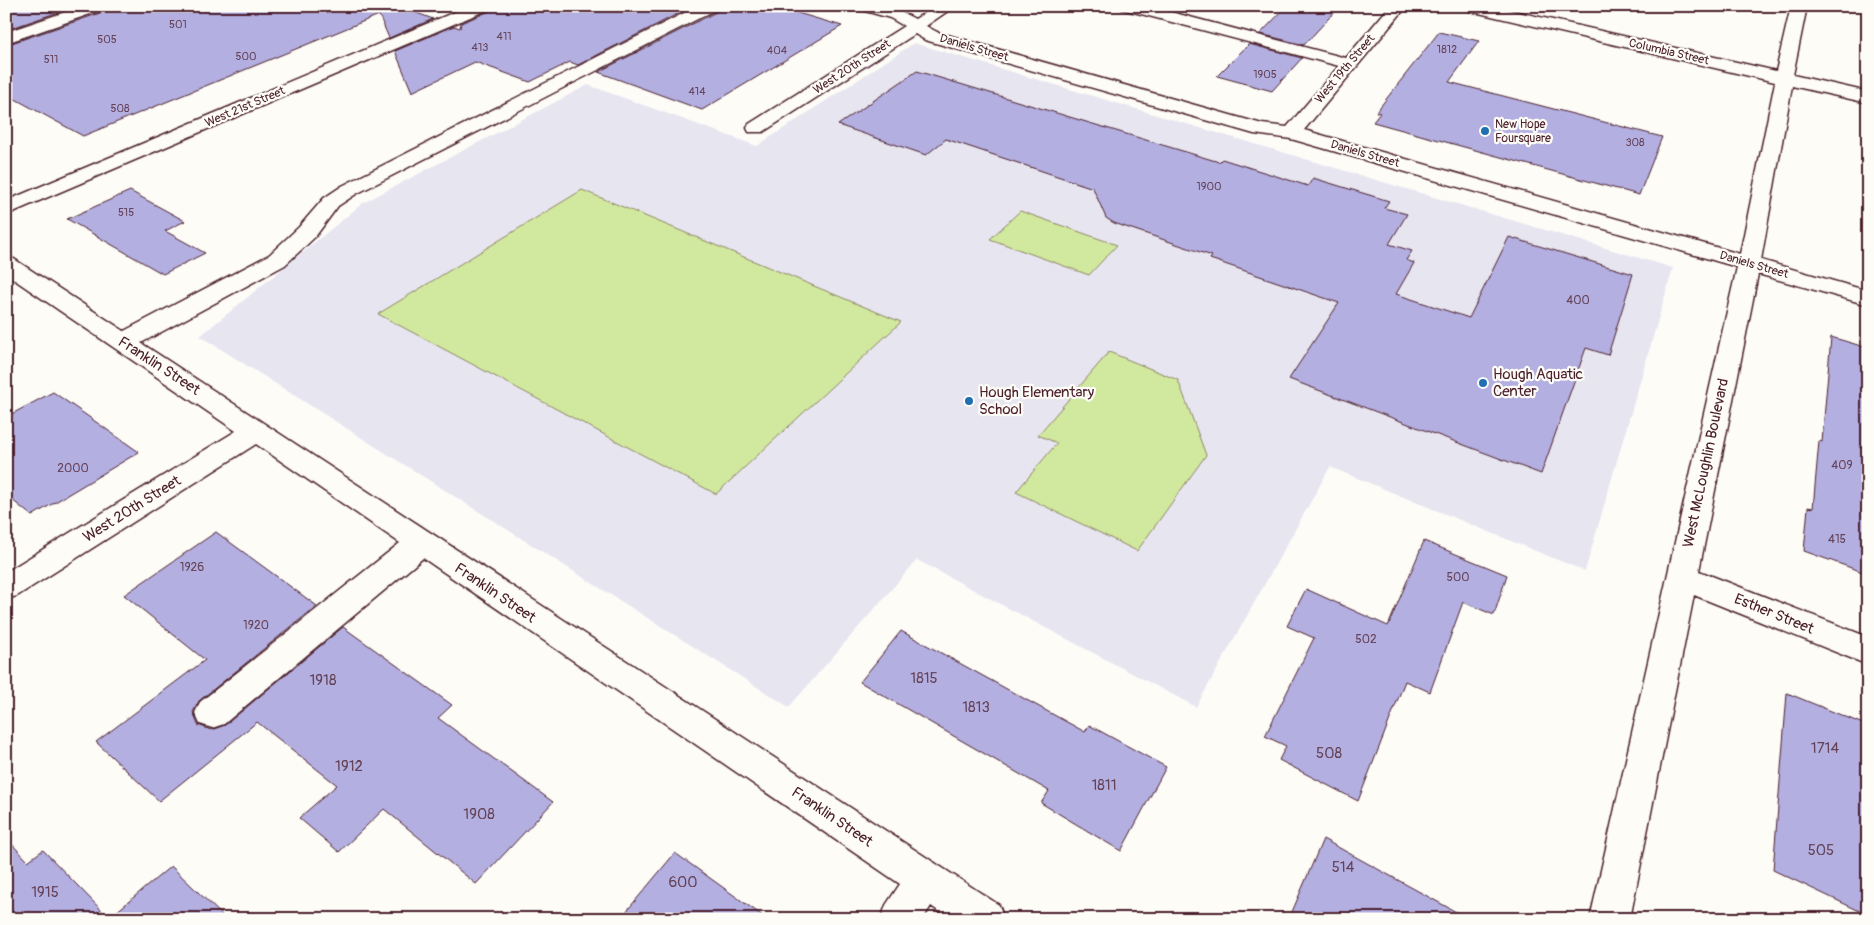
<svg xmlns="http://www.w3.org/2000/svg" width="1874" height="925" viewBox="0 0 1874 925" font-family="Pangolin,sans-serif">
<rect width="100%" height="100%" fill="#fdfcf7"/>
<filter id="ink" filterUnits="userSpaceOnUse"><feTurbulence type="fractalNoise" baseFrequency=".02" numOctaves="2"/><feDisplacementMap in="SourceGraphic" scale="10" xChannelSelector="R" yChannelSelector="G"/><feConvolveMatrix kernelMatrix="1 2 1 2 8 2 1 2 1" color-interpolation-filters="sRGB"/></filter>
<g filter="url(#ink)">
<path fill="#e7e5f0" d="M914,43L1673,268L1585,571L1330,467L1196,707L917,560L789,707L200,336L363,203L588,85L757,146Z"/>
<path fill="#d1e99e" stroke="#8e8464" d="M582,190L901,322L716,494L378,314Z
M1020,211L1117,245L1089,275L990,239Z
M1109,352L1178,380L1206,455L1137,551L1016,492L1057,443L1038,435Z"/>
<path fill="#b4afe1" stroke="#4a1f2b" d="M6,6H76L6,30Z
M109,6H398L433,19L389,38L379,15L83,136L6,94V45L106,11Z
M493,6H693L578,65L570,62L530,82L475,62L412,92L395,51L454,26L460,28L461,23L490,11Z
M721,6H774L842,26L702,110L598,72L718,11Z
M1287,6H1340L1304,45L1260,34Z
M1439,32L1479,41L1449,82L1662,137L1639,195L1373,122L1380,113L1376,112Z
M1249,44L1302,58L1272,91L1217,76Z
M917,71L1219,162L1222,159L1308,186L1313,178L1389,201L1384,208L1407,214L1389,244L1412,251L1406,260L1414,263L1396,294L1469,318L1509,237L1633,274L1608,355L1586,348L1541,474L1289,379L1339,303L1210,259L1212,256L1114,223L1106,218L1093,188L946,139L926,155L838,125Z
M130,191L185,221L165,231L205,253L163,274L67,219Z
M1831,337L1868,348V574L1804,551L1808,507L1813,508L1819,441L1822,442Z
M53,392L139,452L32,516L6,495V417Z
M216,532L317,606L199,701L193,712L198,725L211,730L225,725L343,627L452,705L438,718L553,802L476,884L384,809L339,852L299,818L337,785L257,722L159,801L96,742L205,660L124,595Z
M1424,541L1507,575L1494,615L1463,602L1430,692L1405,681L1358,801L1279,760L1286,746L1265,736L1314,638L1287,626L1306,589L1388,626Z
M901,631L1085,732L1089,725L1166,767L1121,851L1041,803L1049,791L860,682Z
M1787,693L1868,726V915L1773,870Z
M6,838L28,861L43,850L109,918L171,866L226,919H6Z
M1323,839L1469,919H1289Z
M675,853L767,919H620Z"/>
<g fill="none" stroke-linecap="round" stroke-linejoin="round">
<defs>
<path id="minor" d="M83,6H107L105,9L6,43V32Z
M469,6H491L489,9L6,215V201Z
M698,6H719L717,9L356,194L338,206L315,237L285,265L141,343L999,905L1004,919H950L931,906L923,919H881L886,905L900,884L423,558L224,724L212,728L200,724L195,713L200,702L400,543L256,444L17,596L6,599V572L236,431L6,274V257L14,259L124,331L269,255L299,227L324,198L342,186Z
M856,6C879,6 895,8 915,19L936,6H955L926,26L937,32L1262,124L1287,127L1339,66L1122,9L1120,6H1148L1346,58L1390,6H1407L1304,130L1740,254L1775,82L1470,11L1462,6H1492L1776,71L1791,6H1807L1793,75L1868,92V103L1792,86L1761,260L1868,291V305L1758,274L1699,571L1868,637V665L1694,595L1630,919H1590L1737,267L1291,139L1254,134L925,40L915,34L763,132H749L747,128L749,124L904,26L890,18L858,9Z"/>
</defs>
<use href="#minor" stroke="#4a1f2b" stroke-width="3"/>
<use href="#minor" fill="#fdfcf7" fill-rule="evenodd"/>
</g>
</g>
<g fill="#1f6fb2" stroke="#fdfcf7" stroke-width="2">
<circle cx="1485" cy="131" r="5"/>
<circle cx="1483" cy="383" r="5"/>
<circle cx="969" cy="401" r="5"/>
</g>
<g text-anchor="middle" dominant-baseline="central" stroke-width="4.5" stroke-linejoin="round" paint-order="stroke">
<g font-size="11" fill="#644358">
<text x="178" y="24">501</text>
<text x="504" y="36">411</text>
<text x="107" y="39">505</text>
<text x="480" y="47">413</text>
<text x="1447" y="49">1812</text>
<text x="777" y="50">404</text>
<text x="246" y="56">500</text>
<text x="51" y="59">511</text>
<text x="1265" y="74">1905</text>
<text x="697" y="91">414</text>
<text x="120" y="108">508</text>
<text x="1635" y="142">308</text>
<text x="1209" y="186">1900</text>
<text x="126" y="212">515</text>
</g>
<g font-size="12" fill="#4a1f2b" stroke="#fdfcf7">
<text transform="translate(974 48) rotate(16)">Daniels Street</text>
<text transform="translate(1669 52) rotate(13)">Columbia Street</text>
<text transform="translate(852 67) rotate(-33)">West 20th Street</text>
<text transform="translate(1345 69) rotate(-50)">West 19th Street</text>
<text transform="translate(245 107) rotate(-23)">West 21st Street</text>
<text transform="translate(1365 154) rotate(16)">Daniels Street</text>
<text transform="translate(1754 265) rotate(16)">Daniels Street</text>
</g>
<g font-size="12" fill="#4a1f2b" stroke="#fdfcf7" text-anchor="start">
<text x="1495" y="124">New Hope<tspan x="1495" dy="14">Foursquare</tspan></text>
</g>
<g font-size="12" fill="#644358">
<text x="1578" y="300">400</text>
<text x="1842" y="465">409</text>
<text x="73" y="468">2000</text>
<text x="1837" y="539">415</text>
<text x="192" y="567">1926</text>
<text x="1458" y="577">500</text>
<text x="256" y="625">1920</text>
<text x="1366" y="639">502</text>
</g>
<g font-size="15" fill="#4a1f2b" stroke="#fdfcf7">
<text transform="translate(159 366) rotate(33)">Franklin Street</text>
<text transform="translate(1706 463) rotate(-78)">West McLoughlin Boulevard</text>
<text transform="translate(132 509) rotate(-32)">West 20th Street</text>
<text transform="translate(495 593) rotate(34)">Franklin Street</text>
<text transform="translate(1774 614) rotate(22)">Esther Street</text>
<text transform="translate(832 817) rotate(34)">Franklin Street</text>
</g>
<g font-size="15" fill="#4a1f2b" stroke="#fdfcf7" text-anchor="start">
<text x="1493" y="374">Hough Aquatic<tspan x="1493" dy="17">Center</tspan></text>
<text x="979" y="392">Hough Elementary<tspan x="979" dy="17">School</tspan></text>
</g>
<g font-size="15" fill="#644358">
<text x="924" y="678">1815</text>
<text x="323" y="680">1918</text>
<text x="976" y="707">1813</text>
<text x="1825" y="748">1714</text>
<text x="1329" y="753">508</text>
<text x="349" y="766">1912</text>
<text x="1104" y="785">1811</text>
<text x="479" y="814">1908</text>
<text x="1821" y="850">505</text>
<text x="1343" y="867">514</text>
<text x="683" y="882">600</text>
<text x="45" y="892">1915</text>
</g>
</g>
<rect width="1874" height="925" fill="none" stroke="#fdfcf7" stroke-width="25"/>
<rect x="12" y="12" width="1849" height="900" fill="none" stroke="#4a1f2b" stroke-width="2" filter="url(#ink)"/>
</svg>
